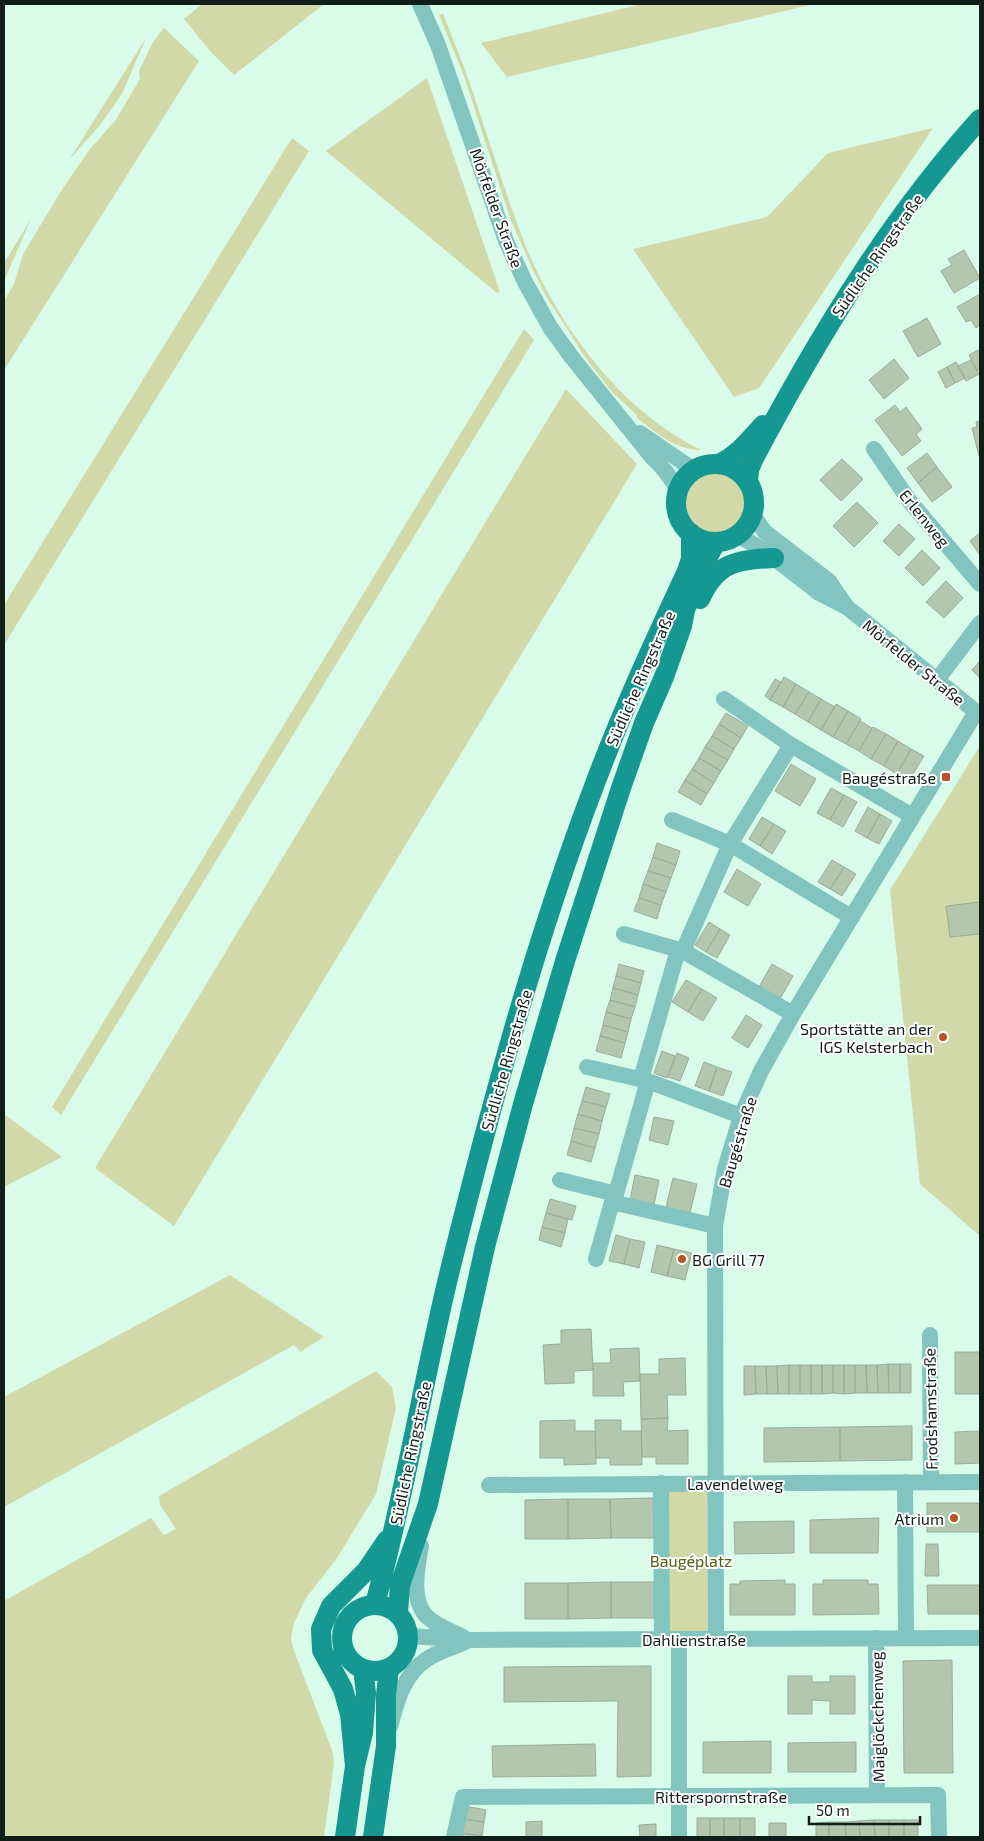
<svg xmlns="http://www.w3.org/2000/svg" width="984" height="1841" viewBox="0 0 984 1841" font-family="'Exo 2',sans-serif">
<rect width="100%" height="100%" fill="#d8fbea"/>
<path fill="#d1d9a8" d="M202,4H324L234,75L211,52L184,19Z
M642,4H814L507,77L481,43Z
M443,14C454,42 466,70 475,99C491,146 506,195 524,242C548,302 588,363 636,406C656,423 677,439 702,450C674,450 657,433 636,417L637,415L611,391L585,357L546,296L532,268L510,218L464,76L439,15Z
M164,28L199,61L4,370V301L14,284L23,254L63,188L90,149L115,121L140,79L139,71L153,42Z
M146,38L122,94L100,125L69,160Z
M427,78L500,292L497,293L326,151Z
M933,128L759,388L734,397L633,249L767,217L828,153Z
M292,138L309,151L4,645V605Z
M31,219L4,281V263Z
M524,329L534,340L61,1115L52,1107Z
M566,389L637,464L174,1226L95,1168Z
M683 503a31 31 0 1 1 62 0a31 31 0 1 1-62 0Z
M980,746V1236L920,1184L890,890Z
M4,1114L62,1157L4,1187Z
M230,1275L324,1337L300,1352L294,1345L4,1507V1397Z
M376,1371L392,1387L396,1408L376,1494L337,1558L306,1598L294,1623L291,1639L294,1651L333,1753L334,1763L324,1837H4V1601L151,1518L164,1535L176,1529L160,1505L159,1496Z
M658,1489H723V1632H658Z"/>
<path fill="#b2c7ad" stroke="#9aae95" d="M964,250L980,278L954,293L941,271L952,265L948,259Z
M980,294V325L976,328L971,320L966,322L957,307Z
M927,318L941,344L918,357L903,331Z
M978,350L980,354V369L977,371L969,355Z
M894,359L909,378L884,399L869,380Z
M971,360L979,374L966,381L958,366Z
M956,362L965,378L955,383L947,367Z
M947,367L955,383L946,388L938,372Z
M895,405L900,412L906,407L922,429L916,434L921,441L902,456L875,420Z
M980,421V456H979L972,428L977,427L976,422Z
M927,453L937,467L918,483L907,468Z
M842,459L863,479L841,501L820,480Z
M937,467L952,487L932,502L918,483Z
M857,502L878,523L854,547L833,526Z
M899,524L915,539L899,556L883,541Z
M980,533V555L970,541Z
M922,550L940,568L923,586L905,568Z
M946,581L963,598L944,618L926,602Z
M980,661V678L972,670Z
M784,677L796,684L783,707L770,700Z
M775,679L781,682L770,700L765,696Z
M796,684L809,692L795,714L783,707Z
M809,692L821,699L808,722L795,714Z
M821,699L835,707L821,730L808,722Z
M836,704L848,711L833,737L821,730Z
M848,711L861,719L846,744L833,737Z
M726,713L748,726L741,738L719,724Z
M860,721L872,728L859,751L846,744Z
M719,724L741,738L734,749L712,736Z
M873,727L886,734L871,759L859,751Z
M886,734L898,741L884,766L871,759Z
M712,736L734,749L728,760L705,747Z
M898,741L911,749L897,774L884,766Z
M705,747L728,760L721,771L699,758Z
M911,749L924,756L909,781L897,774Z
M699,758L721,771L714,783L692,769Z
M791,764L816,779L800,806L775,791Z
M692,769L714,783L707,794L685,780Z
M685,780L707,794L701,805L678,792Z
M831,788L844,795L830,820L817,813Z
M844,795L857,802L843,827L830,820Z
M868,807L880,814L867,838L855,831Z
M880,814L892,821L879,844L867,838Z
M762,817L774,824L760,846L749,839Z
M774,824L786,831L772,854L760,846Z
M657,843L680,851L676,865L653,857Z
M653,857L676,865L671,878L648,871Z
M832,860L844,867L830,889L818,882Z
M844,867L856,874L842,896L830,889Z
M737,869L761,884L748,906L724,892Z
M648,871L671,878L666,892L643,884Z
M643,884L666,892L661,905L639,898Z
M639,898L661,905L657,919L634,911Z
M980,902V934L950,937L946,906Z
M709,922L720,929L706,952L695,945Z
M720,929L730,935L717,958L706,952Z
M619,964L644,971L641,983L616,976Z
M772,964L793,976L780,999L759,987Z
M616,976L641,983L638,995L613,988Z
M686,980L702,989L688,1012L672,1002Z
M613,988L638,995L635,1007L610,1000Z
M702,989L717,998L703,1021L688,1012Z
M610,1000L635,1007L631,1019L606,1012Z
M606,1012L631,1019L628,1032L603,1025Z
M746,1015L762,1025L748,1048L732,1038Z
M603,1025L628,1032L625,1043L600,1036Z
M600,1036L625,1043L621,1058L596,1051Z
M662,1051L675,1056L667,1078L654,1073Z
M677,1053L689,1058L680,1081L668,1077Z
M704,1062L717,1067L709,1091L695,1086Z
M717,1067L732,1072L723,1096L709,1091Z
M586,1087L610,1094L606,1107L582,1101Z
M582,1101L606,1107L602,1121L578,1114Z
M578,1114L602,1121L599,1134L574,1128Z
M654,1117L674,1121L668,1145L649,1140Z
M574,1128L599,1134L595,1148L571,1141Z
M571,1141L595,1148L591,1162L567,1155Z
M635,1175L659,1180L654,1205L630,1200Z
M673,1178L697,1184L690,1213L666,1207Z
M550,1199L576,1206L572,1220L546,1213Z
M546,1213L568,1219L565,1233L542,1227Z
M542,1227L565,1233L561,1247L539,1240Z
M616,1235L630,1239L624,1264L609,1261Z
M630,1239L645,1242L639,1268L624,1264Z
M657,1245L674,1249L667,1276L651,1272Z
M674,1249L692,1253L685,1280L667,1276Z
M591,1329L593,1370L574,1371V1383L545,1384L543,1345L561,1344V1330Z
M639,1348L640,1381L623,1382L624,1396H593V1363H611L610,1349Z
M955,1352H980V1394H955Z
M685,1358L686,1395H667L668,1418L641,1419L640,1374H659V1359Z
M888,1364H900V1393H889Z
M888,1364L889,1393H878L877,1365Z
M900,1364H911V1393H900Z
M789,1365H800V1394H789Z
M789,1365V1394H778L777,1366Z
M800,1365H811V1394H800Z
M811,1365H822V1394H811Z
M822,1365H833V1393L822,1394Z
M833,1365H844V1394L833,1393Z
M844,1365H855V1393L844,1394Z
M855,1365H866L867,1393H855Z
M866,1365H877L878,1393H867Z
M744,1366H755L756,1394L744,1395Z
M755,1366H766L767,1394H756Z
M766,1366H777L778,1394H767Z
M668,1418L667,1431L688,1430V1464H656V1457H642L641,1419Z
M575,1420V1431H595L596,1464L564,1465V1458H540V1421Z
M595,1420H621V1431H641L642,1465H610V1458H596Z
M912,1426V1460L840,1461V1427Z
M840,1427V1461L764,1462V1428Z
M980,1431V1463L955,1464V1432Z
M653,1498L654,1538H611L610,1499Z
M568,1499H610L611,1538L568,1539Z
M568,1499V1539H525V1500Z
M927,1503H980V1532H927Z
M879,1518L878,1553H810V1520Z
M794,1521V1553L735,1554L734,1522Z
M926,1544H938L939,1576H925Z
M785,1580V1584H795V1615H730V1584H740V1581Z
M823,1580H868V1584H878L879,1614L813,1615V1584H823Z
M611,1582H654V1618H611Z
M611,1582V1618L568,1619V1583Z
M525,1583H568V1619H525Z
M927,1585H980V1614H928Z
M952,1660L953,1773H904L903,1661Z
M651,1666V1776L617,1777L618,1701L504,1702V1667Z
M788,1676H812V1682H830V1676H855V1714H830V1701L812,1700V1714H788Z
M771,1741V1773H703V1742Z
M856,1742V1772H788V1743Z
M595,1744L596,1776L493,1777L492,1746Z
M465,1806L486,1810L484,1822L463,1819Z
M697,1818H710V1837H697Z
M710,1818H724V1837H710Z
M724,1818H740V1837H724Z
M740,1818H755V1837H740Z
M463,1819L484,1822L482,1836L461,1833Z
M874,1820H889V1837H875Z
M874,1820L875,1837H860L859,1821Z
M889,1820H904V1837H889Z
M904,1820H918V1837H904Z
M542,1821V1837H526V1822Z
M859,1821L860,1837H846L845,1822Z
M829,1822H845L846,1837H829Z
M829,1822V1837H816V1823Z
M769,1823H786V1837H769Z
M656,1824V1837H640L639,1825Z
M461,1833L482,1836V1837H461Z"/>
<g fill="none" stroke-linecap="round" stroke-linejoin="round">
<path stroke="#82c4bf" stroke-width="16" d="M420,4L438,45L506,241L525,282L550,327L570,355L651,456C663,467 671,477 678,491
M640,433L694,470
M874,449L911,503L980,584
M752,514L765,532L829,581L846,606
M737,535L755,545L774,558L819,593L848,608L980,715
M937,680L980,623
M724,699L791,745L912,816
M791,745L730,844L683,951L793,1014
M672,820L730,844L851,917
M624,934L683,951
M587,1067L648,1081L741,1116
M641,1079L678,950
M560,1180L616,1194
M612,1202L715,1226
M596,1259L612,1202L616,1194L648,1081
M930,1335L931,1482
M905,1482L906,1638
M661,1483L662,1639
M489,1485L980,1482
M421,1546C417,1568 409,1605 431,1620C440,1627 453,1632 463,1637
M409,1636L469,1640L980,1638
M876,1638L877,1795
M679,1639V1837
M716,1639L715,1226L725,1169L741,1116L761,1071L793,1014L976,712
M390,1727C397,1701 403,1675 427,1659C439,1651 455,1647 467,1641
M454,1837L463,1797L938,1795L939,1837"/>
<path stroke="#149891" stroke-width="20" d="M719,464C738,455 749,440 763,425
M676 503a39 39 0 1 1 78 0a39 39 0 1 1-78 0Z
M748,482L749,470L753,460C817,339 888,221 980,119
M700,599C717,562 736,560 774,558
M375,1604C405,1494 423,1381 450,1270C491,1105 535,940 596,781C623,709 655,640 687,571L691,559V533
M342 1638a33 33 0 1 1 66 0a33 33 0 1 1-66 0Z
M398,1613L400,1585L428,1504L485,1247L523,1104L565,961L621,788L644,723L664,677L682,626L685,610L702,568L716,542
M355,1766L350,1714L343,1689L322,1650L321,1629L331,1606L366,1571L387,1540
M345,1837L355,1766L363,1733L366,1693L363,1669
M373,1837L386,1746V1695L389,1668"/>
</g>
<g fill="#ba5428" stroke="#fff" stroke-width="2">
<rect x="941" y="772" width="10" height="10" rx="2.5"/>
<circle cx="943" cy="1037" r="5"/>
<circle cx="682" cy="1259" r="5"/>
<circle cx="954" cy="1518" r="5"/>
</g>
<g text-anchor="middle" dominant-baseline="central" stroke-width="4" stroke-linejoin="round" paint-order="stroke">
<g font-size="16" fill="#111d18" stroke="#fff">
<text transform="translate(497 208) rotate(70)">Mörfelder Straße</text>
<text transform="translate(877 255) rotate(-55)">Südliche Ringstraße</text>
<text transform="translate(925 518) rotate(51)">Erlenweg</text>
<text transform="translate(914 662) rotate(39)">Mörfelder Straße</text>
<text transform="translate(640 678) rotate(-66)">Südliche Ringstraße</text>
<text transform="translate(506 1060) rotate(-74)">Südliche Ringstraße</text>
<text transform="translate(737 1142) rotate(-73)">Baugéstraße</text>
<text transform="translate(930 1409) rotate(-91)">Frodshamstraße</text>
<text transform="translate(410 1453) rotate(-78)">Südliche Ringstraße</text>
<text x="735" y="1483">Lavendelweg</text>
<text x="694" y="1639">Dahlienstraße</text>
<text transform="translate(877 1717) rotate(-91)">Maiglöckchenweg</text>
<text x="721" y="1796">Ritterspornstraße</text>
</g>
<g font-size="16" fill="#111d18" stroke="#fff" text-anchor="end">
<text x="936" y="777">Baugéstraße</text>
<text x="933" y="1028">Sportstätte an der<tspan x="933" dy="18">IGS Kelsterbach</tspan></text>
<text x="692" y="1259" text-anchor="start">BG Grill 77</text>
<text x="944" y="1518">Atrium</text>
</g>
<g font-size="16" fill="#545c0e" stroke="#fff">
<text x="691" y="1560">Baugéplatz</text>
</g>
</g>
<rect width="984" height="1841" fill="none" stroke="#111d18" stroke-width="10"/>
<path d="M809 1816v8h111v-8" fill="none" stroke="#111d18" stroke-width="2.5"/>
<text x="816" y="1816" font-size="15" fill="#111d18" stroke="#ffffff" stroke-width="4" paint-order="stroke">50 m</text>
</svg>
